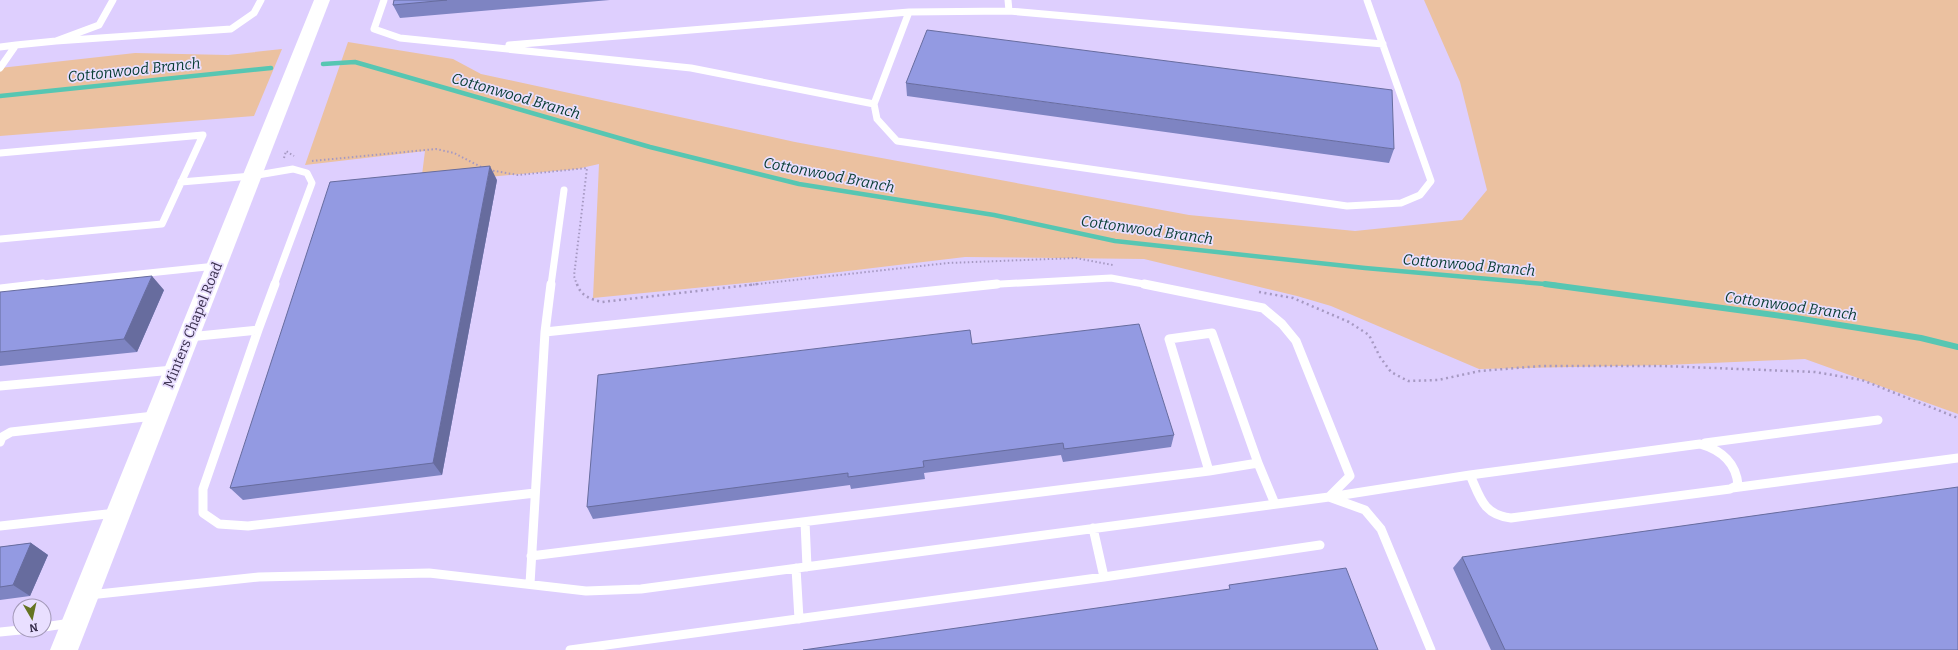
<svg xmlns="http://www.w3.org/2000/svg" width="1958" height="650" viewBox="0 0 1958 650" font-family="Bitter,serif">
<rect width="100%" height="100%" fill="#decffe"/>
<path fill="#ebc1a0" d="M1424,0H1958V414L1805,359L1666,365L1479,369L1331,306L1297,296L1144,259L965,257L756,282L593,298L599,164L577,169L421,183L425,151L305,165L348,42L453,59L481,74L795,142L1189,215L1355,231L1462,220L1487,190L1460,82Z
M282,49L254,116L0,136V68L135,53L228,55Z"/>
<g fill="none" stroke-linecap="round" stroke-linejoin="round">
<path stroke="#57c6b2" stroke-width="4.5" d="M323,64L355,62L650,147L799,184L994,215L1115,241L1365,268L1556,285
M0,96L271,68"/>
<path stroke="#57c6b2" stroke-width="6" d="M1545,284L1796,318L1921,338L1958,347"/>
<path stroke="#a699c2" stroke-width="2" stroke-dasharray="1.5 2.5" stroke-linecap="butt" d="M284,158L286,151L294,156
M312,161L436,149L454,153L483,168
M489,170L518,175L587,168L574,276L577,285
M749,285L948,263L1076,258L1113,265"/>
<path stroke="#a699c2" stroke-width="2.5" stroke-dasharray="2 3.5" stroke-linecap="butt" d="M577,284C581,296 590,299 602,302L758,284
M1259,292L1293,298L1349,322L1369,335L1380,357L1391,372L1408,381L1438,380L1480,371L1541,366H1663L1815,372L1862,380L1958,418"/>
<path stroke="#fff" stroke-width="7" d="M384,0L374,29L400,38L691,68L874,104L877,119L897,141L1347,206L1401,203L1420,195L1431,181L1367,0
M1009,11L1383,44
M56,41L231,29L254,13L261,0
M509,45L909,12
M0,47L16,45
M0,68L16,45L56,41L99,25L113,0
M874,104L909,12L1009,11L1008,0
M0,153L203,135L162,224L0,239
M181,182L252,176L293,169L307,173L312,183L274,285
M33,285L216,266
M551,285L564,190
M983,285L1111,278L1149,285"/>
<path stroke="#fff" stroke-width="9" d="M1144,284L1263,308L1282,324L1296,341L1350,476L1329,497
M0,289L43,284
M258,330L275,284
M545,332L551,284
M189,337L258,330L203,489V513L219,524L248,526L535,493
M0,386L173,370
M0,442L2,437L11,432L154,416
M1705,443L1878,420
M1700,444C1721,450 1736,462 1738,485L1730,489L1511,518C1483,515 1480,497 1470,475Z
M1209,471L1169,339L1212,333L1258,463
M1732,488L1958,458
M1330,497L1470,475
M805,522L807,567
M0,526L116,513
M531,556L1209,471L1258,463L1275,504
M796,568L799,619
M1104,577L1320,545
M530,584L545,332L997,284
M89,595L259,577L429,573L586,591L641,589L1329,497L1365,510L1381,529L1431,650
M44,627L71,623
M0,632L20,630
M570,650L1104,577L1093,528"/>
<path fill="#fff" fill-rule="evenodd" d="M314,0H330L78,650H50Z"/>
</g>
<path fill="#7e84c2" d="M394,0H610L400,18L393,5Z
M906,83L1394,149L1389,163L907,96Z
M497,180L442,475L243,500L230,488Z
M164,290L137,352L0,366V292Z
M972,344L1174,435L1171,447L1063,462L1061,455L924,473L925,479L851,489L850,485L593,519L587,507Z
M31,543L48,555L30,596L0,600V547Z
M1462,557L1958,650H1491L1453,568Z"/>
<path fill="#676c9e" d="M490,166L497,180L442,475L433,463Z
M152,276L164,290L137,352L124,339Z
M31,543L48,555L30,596L13,585Z"/>
<path fill="#939ae2" stroke="#676c9e" d="M394,0H447L393,5Z
M927,30L1392,90L1394,149L906,83Z
M490,166L433,463L230,488L330,182Z
M152,276L124,339L0,352V292Z
M1139,324L1174,435L1064,449L1063,443L923,461L924,467L848,477V473L587,507L598,375L970,330L972,344Z
M1958,487V650H1505L1462,557Z
M31,543L13,585L0,587V547Z
M1346,568L1378,650H803L1230,589L1229,585Z"/>
<g text-anchor="middle" dominant-baseline="central" stroke-width="3.5" stroke-linejoin="round" paint-order="stroke">
<g font-size="14" fill="#392f4d" stroke="#e9dfff">
<text transform="translate(193 325) rotate(-68)">Minters Chapel Road</text>
</g>
<g font-size="15" font-style="italic" fill="#073c33" stroke="#e9dfff">
<text transform="translate(134 70) rotate(-6)">Cottonwood Branch</text>
<text transform="translate(516 96) rotate(16)">Cottonwood Branch</text>
<text transform="translate(829 175) rotate(11)">Cottonwood Branch</text>
<text transform="translate(1147 230) rotate(8)">Cottonwood Branch</text>
<text transform="translate(1469 265) rotate(5)">Cottonwood Branch</text>
<text transform="translate(1791 306) rotate(8)">Cottonwood Branch</text>
</g>
</g>
<g transform="translate(32 618) rotate(171)"><circle r="19" fill="#e9dfff" stroke="#a399b8"/>
<path d="M0-3L7 15L0 10L-7 15Z" fill="#657421"/>
<text y="-6" font-size="11" font-weight="bold" text-anchor="middle" fill="#392f4d">N</text>
</g>
</svg>
